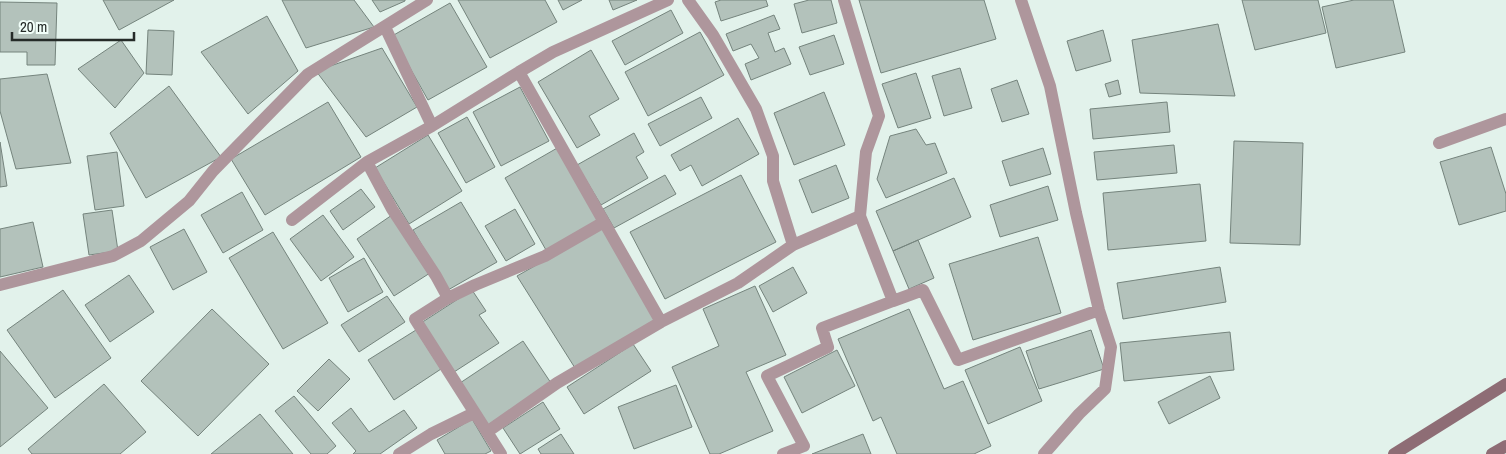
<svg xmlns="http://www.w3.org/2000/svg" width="1506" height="454" viewBox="0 0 1506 454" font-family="'Archivo Narrow',sans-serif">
<rect width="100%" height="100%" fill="#e2f2eb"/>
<path fill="#b3c2bb" stroke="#75847d" d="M103,0H174L119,30Z
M282,0H354L374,27L306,48Z
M372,0H405V1L380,12Z
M458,0H545L557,22L490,58Z
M558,0H582L563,10Z
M609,0H637L613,10Z
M721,0H766L768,6L721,21L715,2Z
M809,0H831L837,23L802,33L794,4Z
M859,0H984L996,39L881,73Z
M1242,0H1318L1326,33L1255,50Z
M1354,0H1393L1405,52L1336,68L1322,7Z
M0,2L57,3L55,65H27V52H0Z
M450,3L487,67L428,100L392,36Z
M671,10L683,33L625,65L612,41Z
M774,15L780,29L768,33L775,52L784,48L791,64L751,80L745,64L759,58L751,44L733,51L726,34Z
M267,16L298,71L248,114L201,52Z
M1218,24L1235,96L1140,93L1132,40Z
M148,30L174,31L172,75L146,74Z
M1103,30L1111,61L1076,71L1067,41Z
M700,32L724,75L648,116L625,72Z
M834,35L844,64L810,75L799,47Z
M121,40L144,73L115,108L78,69Z
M382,48L417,107L366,137L316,71Z
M591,50L619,99L589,116L600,135L577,148L538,82Z
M960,68L972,108L944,116L932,76Z
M916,73L931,118L898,128L882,84Z
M47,74L71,163L16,169L0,111V79Z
M1017,80L1029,114L1002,122L991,89Z
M1118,80L1121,94L1109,97L1105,84Z
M169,86L221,157L146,198L110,133Z
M520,87L549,141L501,166L473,112Z
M824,92L845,145L794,165L774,113Z
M701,97L712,118L660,146L648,124Z
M328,102L361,157L265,215L231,159Z
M1167,102L1170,132L1093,139L1090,109Z
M467,117L495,167L466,183L438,133Z
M738,118L759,154L702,186L691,165L680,171L671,155Z
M916,129L926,145L935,143L947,173L886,198L877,179L890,136Z
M634,133L644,152L636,157L648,178L601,205L577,165Z
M428,135L462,191L409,224L375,168Z
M1234,141L1303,143L1300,245L1230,243Z
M0,142L7,186L0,187Z
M1174,145L1177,173L1097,180L1094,152Z
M559,147L600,220L546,250L505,178Z
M1491,147L1506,194V211L1459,225L1440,162Z
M1043,148L1051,174L1010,186L1002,161Z
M117,152L124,206L95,210L87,156Z
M836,165L849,198L812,213L799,180Z
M665,175L676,194L614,228L603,209Z
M741,175L776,242L665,299L630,232Z
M954,178L971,217L893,251L876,211Z
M1200,184L1206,241L1108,250L1103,193Z
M1048,186L1058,220L1000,237L990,205Z
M361,189L375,207L343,230L330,211Z
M242,192L263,230L223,253L201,215Z
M461,202L497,262L448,290L413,230Z
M515,209L535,244L506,261L485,226Z
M112,210L118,251L89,255L83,214Z
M323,215L354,257L321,281L290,239Z
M392,215L430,273L394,296L357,239Z
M33,222L43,267L0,277V229Z
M602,228L655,320L575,368L517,276Z
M184,229L207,272L173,290L150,247Z
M273,232L328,323L283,349L229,258Z
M1038,237L1061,313L973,340L949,264Z
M918,240L934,278L909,289L893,251Z
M364,258L383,292L348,312L329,278Z
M793,267L807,293L773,312L759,286Z
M1220,267L1226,302L1123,319L1117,283Z
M129,275L154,312L110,342L85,305Z
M755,286L786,355L746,372L773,431L719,454H710L672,367L719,346L703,309Z
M63,290L111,358L55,398L7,330Z
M472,290L486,311L479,315L499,343L454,372L421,323Z
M387,296L405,322L359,352L341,325Z
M212,309L269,364L198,436L141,381Z
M909,309L944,389L963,381L991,446L974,454H897L881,417L873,421L838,339Z
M416,330L441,369L394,400L368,360Z
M1091,330L1104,369L1039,389L1026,351Z
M1230,332L1234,370L1124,381L1120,343Z
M523,341L551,383L488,425L460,383Z
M633,344L651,371L584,414L567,387Z
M1020,347L1042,401L988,424L965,370Z
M837,350L855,386L802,413L784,377Z
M0,351L48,408L0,447Z
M329,359L350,379L318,411L297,391Z
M1210,376L1220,398L1169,424L1158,402Z
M104,384L146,432L120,454H32L28,449Z
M676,385L692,427L634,449L618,407Z
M294,396L336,446L327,454H311L275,411Z
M543,402L560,429L520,454L503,428Z
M351,408L369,432L404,410L417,428L380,454H353L356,451L332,423Z
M260,414L293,454H211Z
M472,419L491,451L485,454H445L437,440Z
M561,434L574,454H541L538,449Z
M863,434L871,454H812Z"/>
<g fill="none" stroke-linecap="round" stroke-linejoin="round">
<path stroke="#ae969c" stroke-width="12" d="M688,0L713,35L756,109L773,156V181L793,245
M844,0L879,116L866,152L860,216
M1021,0L1050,86L1076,213L1099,310L1111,347L1105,389L1079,414L1044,454
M385,27L432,126
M519,72L553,52L668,0
M1439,143L1506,119
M367,162L392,209L436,276L448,298L415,319L487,432
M292,220L367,162L432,126L519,72L604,222
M0,285L113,256L141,241L189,201L213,171L308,74L427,0
M448,298L475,285L545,256L604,222L661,322
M893,301L923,290L958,360L1099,310
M399,454L431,434L474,413
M501,454L487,432L557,383L661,322L738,283L793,245L860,216L893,301L822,328L828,347L767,376L804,446L783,454"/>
<path stroke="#8e6d75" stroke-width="12" d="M1394,454L1506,384
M1492,454L1506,446"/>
</g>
<path d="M12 32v8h122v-8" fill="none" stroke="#252b28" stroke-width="2.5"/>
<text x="20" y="32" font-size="15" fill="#252b28" stroke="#f1fff9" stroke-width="4" paint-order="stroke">20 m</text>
</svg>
